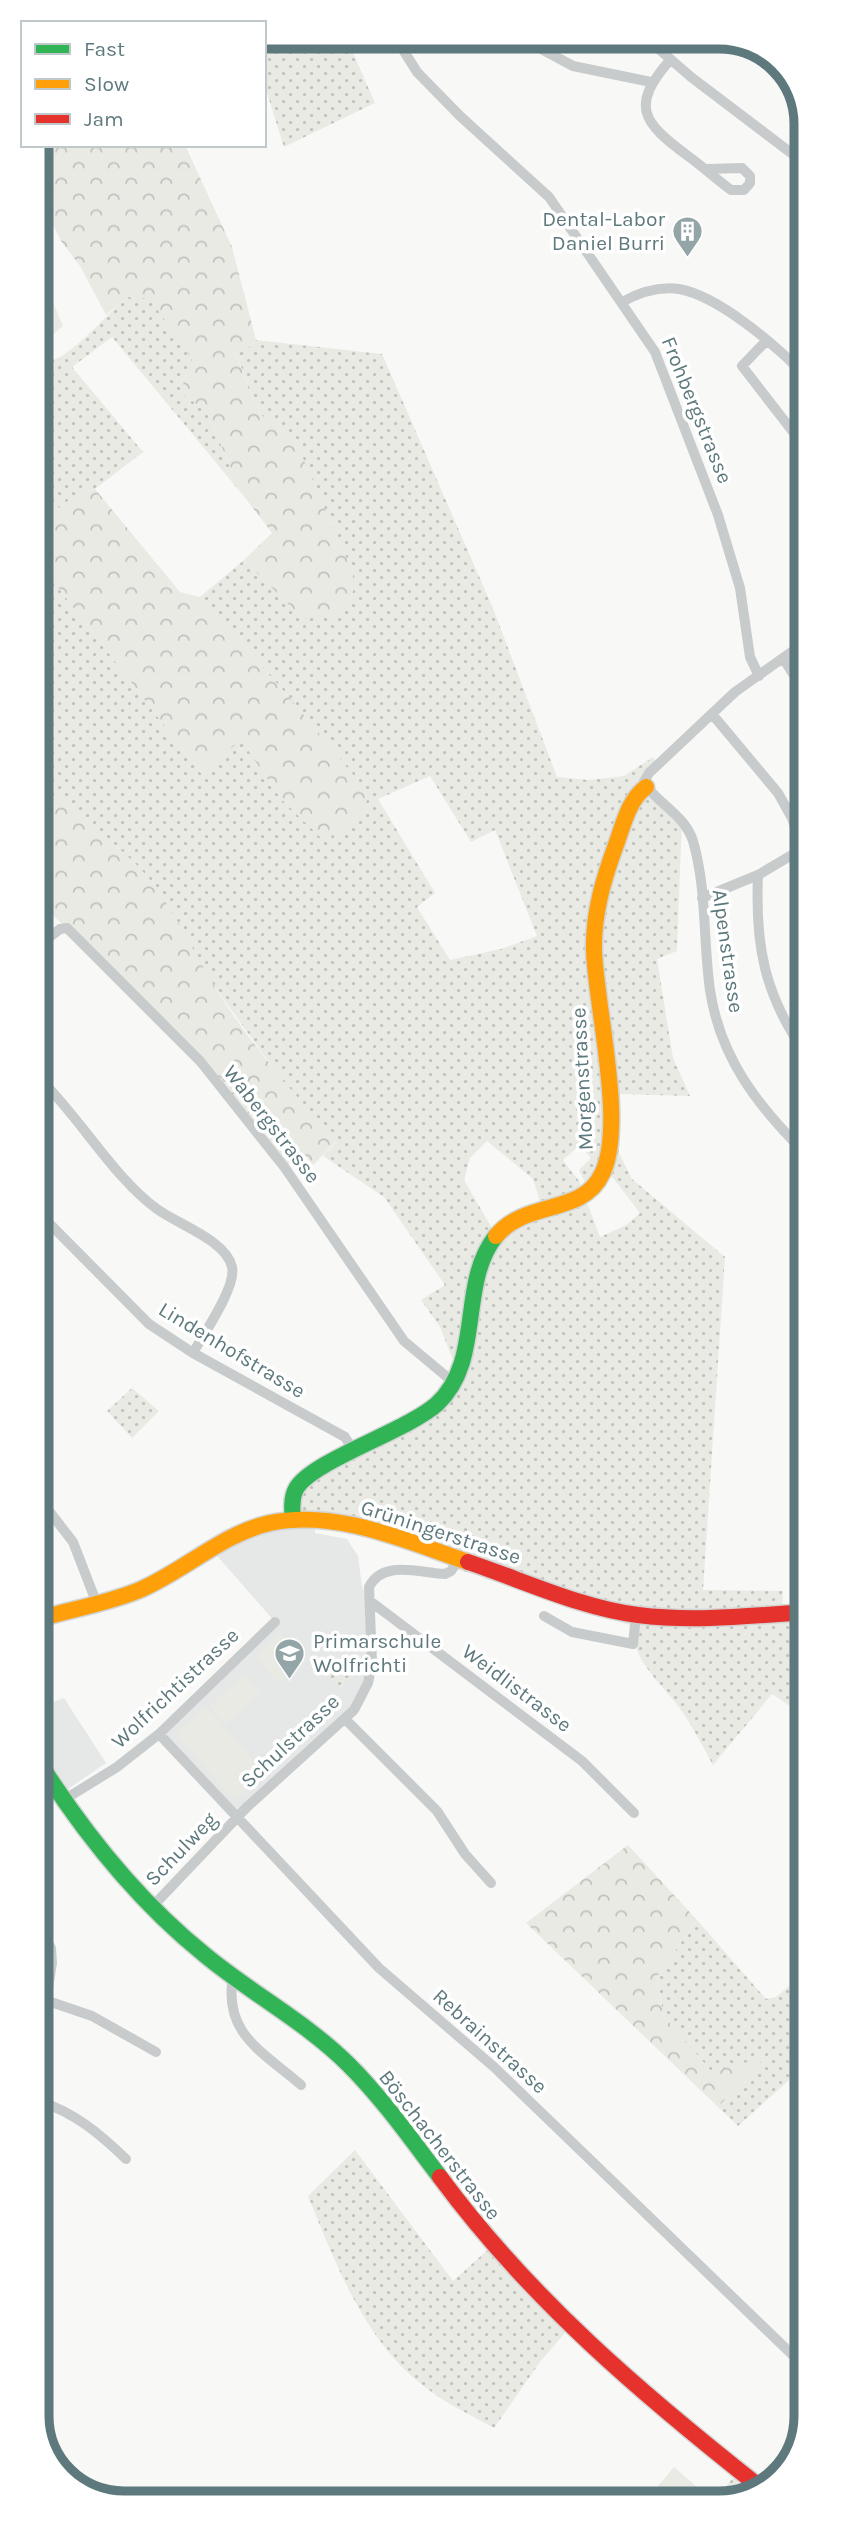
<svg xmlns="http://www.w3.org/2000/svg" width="843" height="2540" viewBox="0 0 843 2540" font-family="Karla,sans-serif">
<defs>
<pattern id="grass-dots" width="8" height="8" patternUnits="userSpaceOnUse" patternTransform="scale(1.75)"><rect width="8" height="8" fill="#e9eae4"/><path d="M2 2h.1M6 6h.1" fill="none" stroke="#c0c2be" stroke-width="1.8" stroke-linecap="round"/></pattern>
<pattern id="forest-crowns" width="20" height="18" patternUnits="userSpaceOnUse" patternTransform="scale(1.75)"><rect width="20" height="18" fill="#e9eae4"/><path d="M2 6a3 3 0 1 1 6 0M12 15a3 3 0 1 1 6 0" fill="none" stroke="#c0c2be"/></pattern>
</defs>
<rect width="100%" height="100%" fill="#f8f8f7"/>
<path fill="#e6e8e7" d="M748,46L776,58L803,101V117Z
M316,1520L315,1533L347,1539L358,1556L362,1587L370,1601L373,1653L354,1710L238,1817L159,1734L275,1622L212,1550L233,1536Z
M64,1698L106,1763L65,1791L39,1742V1707Z"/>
<path fill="url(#grass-dots)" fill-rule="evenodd" d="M264,37H346L375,103L284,147L264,83Z
M128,297L150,298L193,359L180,393L206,410L242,494L112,337L72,367L143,452L95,489L71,499L37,523V366C46,360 54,361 62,356C88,339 104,316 128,297Z
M256,340L382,354L492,606L557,777L589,780L624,776L653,757L657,765L645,780L682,818L677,951L657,959L673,1058L690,1096L620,1094L619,1153L632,1179L725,1257L703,1590L783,1591L782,1614L805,1612V1716L772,1694L713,1765C703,1747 694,1729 683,1713C663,1683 632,1664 633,1626L454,1568L459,1560L362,1527L293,1520L295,1488L414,1420L457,1370L440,1327L421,1300L445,1285L384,1197L323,1156L337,1142L283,1082L217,990L58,796L38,799L37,560L201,773L241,739L282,800L369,795L289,697L200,597L244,560L303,619L356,580L296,443L260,414L234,349L248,348ZM430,776L471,842L495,830L537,936L501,949L450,960L417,907L435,893L378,799ZM487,1141L533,1179L542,1208L496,1235L464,1180L470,1158ZM580,1145L591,1158L579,1170L590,1193L607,1170L640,1213L626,1225L600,1237L579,1181L563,1160Z
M132,1388L159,1411L132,1438L107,1411Z
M325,1657L336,1670L341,1667L351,1678L340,1688L318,1663Z
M697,1920L766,1999L776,1997L806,1972V2065L738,2126L718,2107L763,2059L711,2071L664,2016L656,1978Z
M355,2150L453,2281L493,2245L570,2327L540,2362L494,2428C471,2415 446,2404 425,2387C364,2341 336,2264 308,2196Z
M739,2471L761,2488L742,2500L713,2501Z"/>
<path fill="url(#forest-crowns)" d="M37,145H185L232,247L256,340L248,348L234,350L260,414L296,442L356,580L350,602L332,615L303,619L244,560L272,533L242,494L206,410L180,393L192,359L150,299L128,297L106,315L80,266L61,241L37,192Z
M95,489L180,592L200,597L289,697L370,795C358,819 347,829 323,840L282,800L241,740L201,773L37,560V523L71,499Z
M58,795C85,820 131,855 152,882C178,917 195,955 218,992C252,1046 294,1094 337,1141L313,1165L303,1153L285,1168L200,1061L38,900V799Z
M628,1845L697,1920L656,1978L664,2016L711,2071L764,2058L718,2107L526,1923Z"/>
<path fill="#e9eae4" d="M37,278L50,295L63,326L37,349Z
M280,1634L304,1661L280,1684L255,1657Z
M244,1675L260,1693L225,1724L209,1706Z
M206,1707L265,1773L234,1800L176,1733Z
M674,2467L713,2501H675L658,2486Z"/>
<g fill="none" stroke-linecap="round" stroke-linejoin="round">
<defs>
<path id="fast" d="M293,1520C292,1510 291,1498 296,1489C311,1461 407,1431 437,1404C484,1361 458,1283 496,1236
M39,1762C85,1835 138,1901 205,1955C252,1994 306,2022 349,2065C383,2099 411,2139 440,2177"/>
<path id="slow" d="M496,1236C527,1199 582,1216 602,1174C626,1126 596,1007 594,951C593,913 604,877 617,842C624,822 629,800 646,787
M39,1619C72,1609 110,1603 142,1589C185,1570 224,1533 270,1523C337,1509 406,1541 468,1562"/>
<path id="jam" d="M468,1562C522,1580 581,1608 638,1615C693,1622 749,1616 805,1612
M440,2177C530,2299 643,2395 761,2488"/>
</defs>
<use href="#fast" stroke="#d3d5d4" stroke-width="19"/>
<use href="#slow" stroke="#d3d5d4" stroke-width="19"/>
<use href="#jam" stroke="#d3d5d4" stroke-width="19"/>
<path stroke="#c8cbcc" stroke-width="10" d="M395,37L417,72L460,116L549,197L655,352L718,515L740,588L750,657L759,676
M519,37L573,66L651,82
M645,37L691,77L803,162
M670,60C630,106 642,122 688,156C702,166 716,179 731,190H744L750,183V176L742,168L707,169
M622,302C640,292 658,286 679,289C719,296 775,345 804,374
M766,341L742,366L804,446
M804,643L735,692L649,773L645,780C649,799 684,812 693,841C707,889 703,941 710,990C720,1058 758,1106 805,1153
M783,658L804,691
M712,714L778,793L792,818L804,855
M758,875C755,945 764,994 805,1053
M702,898L758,875L802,849
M38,946L60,929L67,928L200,1061L285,1168L404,1341L453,1382
M38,1077C79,1116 113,1177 157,1209C177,1224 226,1240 232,1267C237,1286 203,1335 193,1353
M38,1212L149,1324L193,1353L345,1437L353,1450
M39,1498L73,1542L97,1604
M370,1601L582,1761L634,1813
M544,1616L572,1632L633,1644L636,1615
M346,1720L437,1811L465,1854L491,1883
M159,1734L379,1968L494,2067L806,2368
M62,1801L117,1767L159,1734L275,1622
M152,1907L247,1807L354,1710L368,1683L372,1663L369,1587C383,1559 420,1573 445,1574L451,1571L459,1559
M39,1927L51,1948L52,1963L39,2046
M233,1976C223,2034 262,2051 301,2085
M48,2001L92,2016L156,2052
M39,2101C75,2113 99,2133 126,2159"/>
<use href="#fast" stroke="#30b455" stroke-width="16"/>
<use href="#slow" stroke="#ff9f0a" stroke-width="16"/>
<use href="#jam" stroke="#e5322d" stroke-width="16"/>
<path stroke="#bec2c2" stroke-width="2.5" stroke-dasharray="10 5" stroke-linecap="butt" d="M771,56L795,87"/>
</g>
<defs>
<symbol id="building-pin" viewBox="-11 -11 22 30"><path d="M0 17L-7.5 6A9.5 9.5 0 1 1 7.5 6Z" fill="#94a5a8" stroke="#fff"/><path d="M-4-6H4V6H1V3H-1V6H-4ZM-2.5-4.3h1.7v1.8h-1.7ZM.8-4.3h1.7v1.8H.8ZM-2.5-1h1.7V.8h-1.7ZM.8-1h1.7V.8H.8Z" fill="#fff"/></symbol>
<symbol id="school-pin" viewBox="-11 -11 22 30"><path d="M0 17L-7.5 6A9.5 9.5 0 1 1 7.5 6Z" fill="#94a5a8" stroke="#fff"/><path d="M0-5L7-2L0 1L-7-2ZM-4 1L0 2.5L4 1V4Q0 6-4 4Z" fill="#fff"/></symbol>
</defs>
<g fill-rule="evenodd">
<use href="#building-pin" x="670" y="214" width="35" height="47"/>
<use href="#school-pin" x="272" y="1636" width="35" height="47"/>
</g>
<g text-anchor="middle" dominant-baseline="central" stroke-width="7" stroke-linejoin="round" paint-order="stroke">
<g font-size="21" fill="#5e797d" stroke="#fff" text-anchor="end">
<text x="665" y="219">Dental-Labor<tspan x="665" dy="24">Daniel Burri</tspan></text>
<text x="313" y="1641" text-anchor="start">Primarschule<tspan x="313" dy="24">Wolfrichti</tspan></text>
</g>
<g font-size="21" fill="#5e797d" stroke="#fff">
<text transform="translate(697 410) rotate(68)">Frohbergstrasse</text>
<text transform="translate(728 951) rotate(82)">Alpenstrasse</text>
<text transform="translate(582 1079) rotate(-93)">Morgenstrasse</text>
<text transform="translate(272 1124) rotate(52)">Wabergstrasse</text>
<text transform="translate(232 1350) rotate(31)">Lindenhofstrasse</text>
<text transform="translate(441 1532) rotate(18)">Grüningerstrasse</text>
<text transform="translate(175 1688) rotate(-43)">Wolfrichtistrasse</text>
<text transform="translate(517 1688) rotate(37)">Weidlistrasse</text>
<text transform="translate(290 1741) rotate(-43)">Schulstrasse</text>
<text transform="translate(181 1849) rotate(-46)">Schulweg</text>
<text transform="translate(490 2041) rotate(42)">Rebrainstrasse</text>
<text transform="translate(440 2145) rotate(52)">Böschacherstrasse</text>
</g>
</g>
<path d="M0 0H843V2540H0ZM124 49H719A75 75 0 0 1 794 124V2416A75 75 0 0 1 719 2491H124A75 75 0 0 1 49 2416V124A75 75 0 0 1 124 49Z" fill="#fff" fill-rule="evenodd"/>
<path fill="none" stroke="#5e797d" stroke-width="9" d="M124 49H719A75 75 0 0 1 794 124V2416A75 75 0 0 1 719 2491H124A75 75 0 0 1 49 2416V124A75 75 0 0 1 124 49Z"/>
<rect x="21" y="21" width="245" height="126" fill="#ffffff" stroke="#bfc9cb" stroke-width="2"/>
<rect x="35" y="44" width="35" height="10" fill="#30b455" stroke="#bfc9cb" stroke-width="2"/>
<text x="84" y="56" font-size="21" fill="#5e797d">Fast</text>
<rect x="35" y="79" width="35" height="10" fill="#ff9f0a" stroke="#bfc9cb" stroke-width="2"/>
<text x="84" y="91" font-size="21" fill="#5e797d">Slow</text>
<rect x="35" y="114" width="35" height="10" fill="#e5322d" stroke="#bfc9cb" stroke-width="2"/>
<text x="84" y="126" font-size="21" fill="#5e797d">Jam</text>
</svg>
